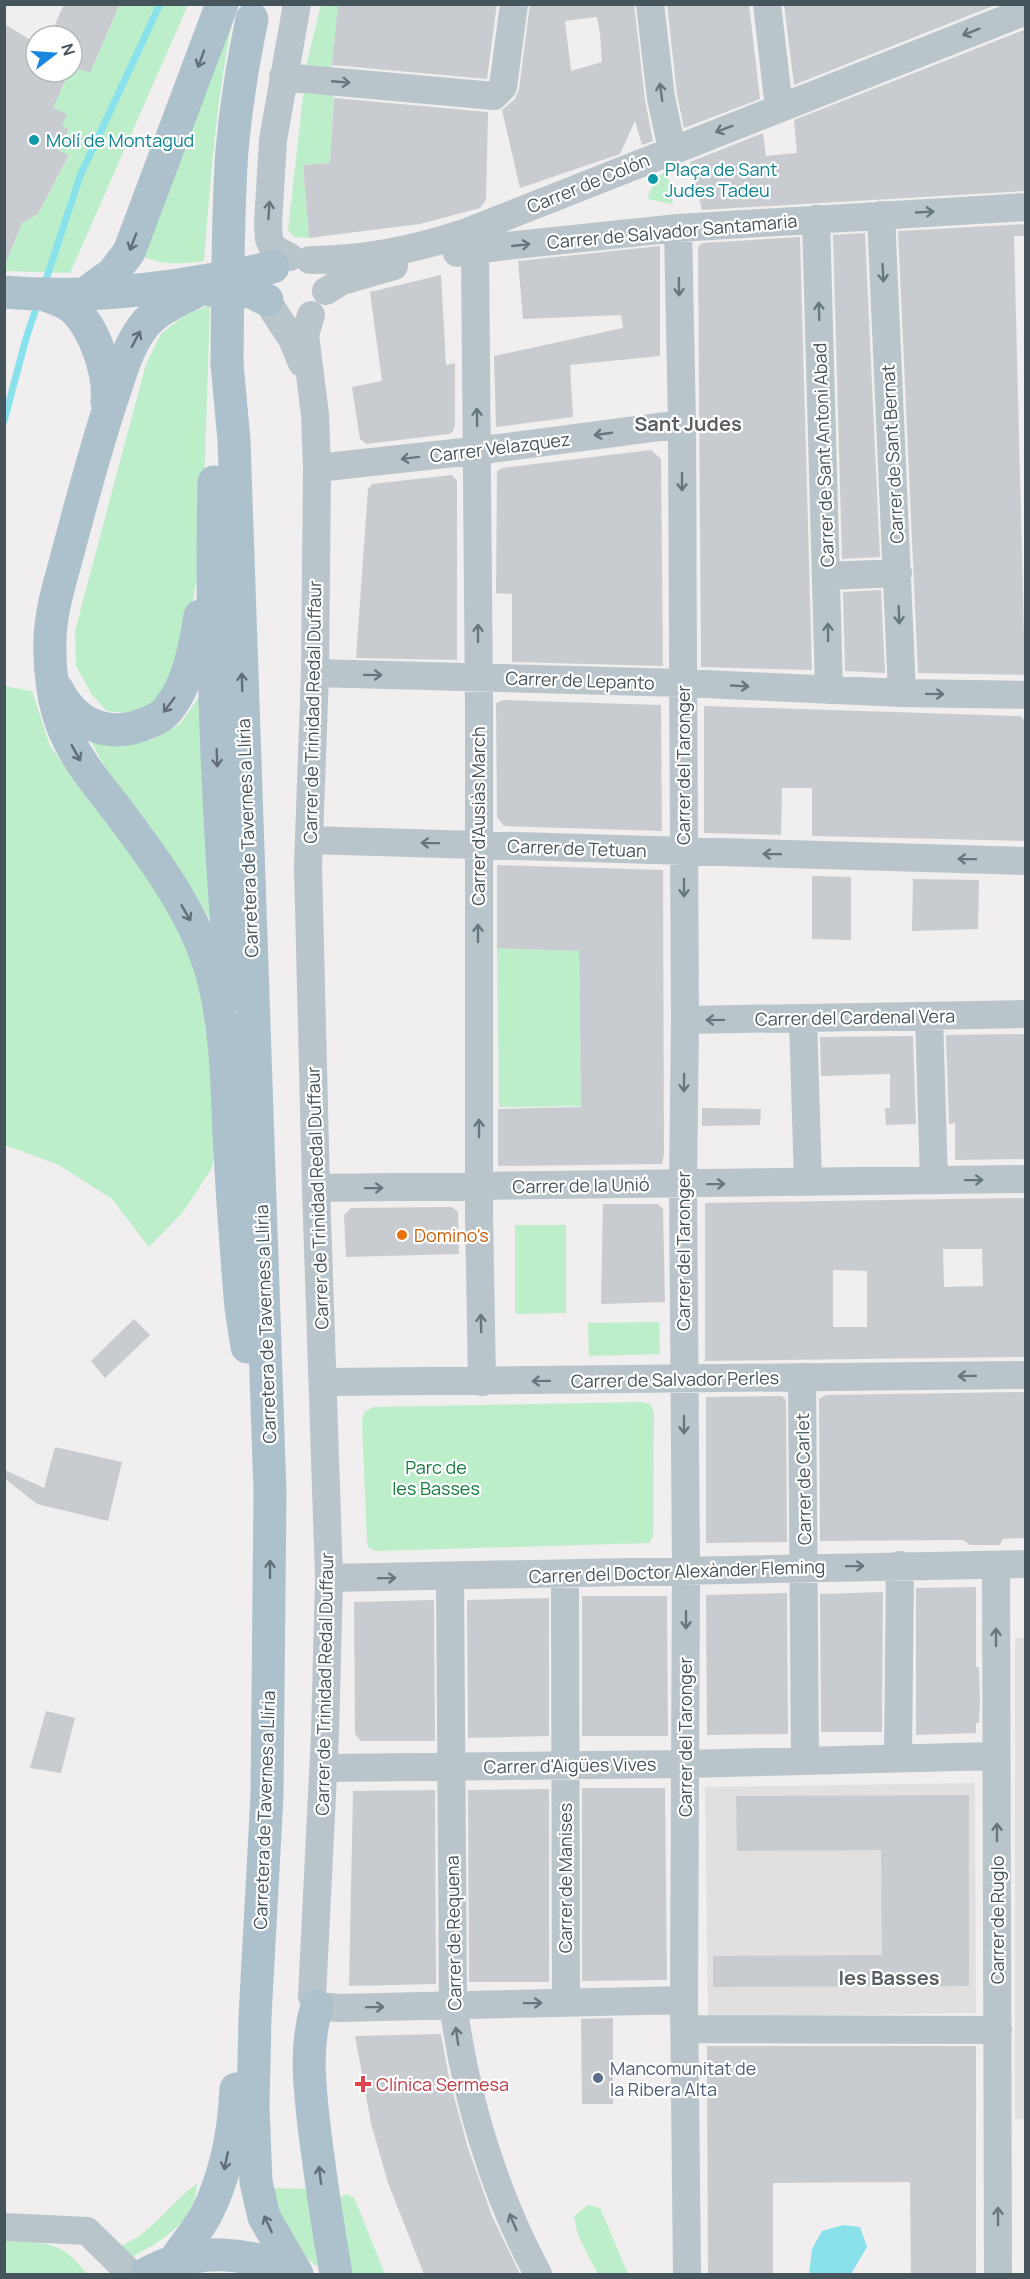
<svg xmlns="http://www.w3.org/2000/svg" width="1030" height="2279" viewBox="0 0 1030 2279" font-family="Manrope,sans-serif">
<rect width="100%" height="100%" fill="#f0eeee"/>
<path fill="#e1dfe0" d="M1015,1638H1026L1025,2120L1015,2118Z
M975,1783L976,2013L708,2017L705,1787Z"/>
<path fill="#bceeca" d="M120,5H188L70,273L5,271L4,254L9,255L22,223L38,214L69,156L60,151L69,129L62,126L53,108L69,72H72V66L90,73Z
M236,5C217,89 211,174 204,261C177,264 165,266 140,255Z
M321,5H338L331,75L305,70Z
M304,88L334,91L330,163L303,165L309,238L294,237L288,230Z
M667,171L673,204L647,199L656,177Z
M210,305L202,550L182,658L164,695L137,714L107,711L92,695L76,666L75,631L146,364L161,334L184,316Z
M4,686L32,691L50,746L159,893L194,961L210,1042L215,1149L212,1168L183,1212L149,1247L112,1199L59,1165L5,1145Z
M206,687L219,934L164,848L103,764L90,739L122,745L152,740L180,724Z
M497,948L579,951L581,1106L499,1107Z
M515,1225H566V1313L515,1314Z
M659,1322L660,1354L589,1356L588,1323Z
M643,1402L651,1405L654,1413L653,1537L649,1543L376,1551L369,1548L367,1542L362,1420L365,1411L374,1407Z
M197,2184C196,2190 196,2197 193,2203C184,2229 154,2245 132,2257L120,2247C129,2242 140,2236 148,2229C158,2221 190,2186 197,2184Z
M267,2188L310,2189L321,2263L316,2266L296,2248Z
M347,2194L354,2198L358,2207L385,2274H348L339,2197Z
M588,2205L600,2208L628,2274H598L578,2236L574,2216Z
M4,2241C44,2243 61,2239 87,2274H5Z"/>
<path fill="#89e2eb" d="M843,2225L860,2227L867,2247L851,2274H809L812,2249L822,2231Z"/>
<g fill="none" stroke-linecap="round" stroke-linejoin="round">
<path stroke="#89e2eb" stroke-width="7" d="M44,286L80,176L160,4
M4,421L25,342L38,302"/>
</g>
<path fill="#c8ccd1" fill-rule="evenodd" d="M64,4H120L90,73L72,66V36H50Z
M338,4H497L487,79L332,65Z
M530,4H634L645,100L653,141L642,145L635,121L620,154L520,188L502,110L515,99L519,89ZM597,17L600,34L602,62L571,71L565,21Z
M667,4H749L760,99L684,128L677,95Z
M784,4H998L794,85Z
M4,24L36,43V72H69L53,108L67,114L62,126L69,129L60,151L69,155L38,214L22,223L5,265Z
M1026,29V191L702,210L690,162L763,133L766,156L797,153L794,120Z
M334,98L488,112L486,200L480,208L420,224L309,238L303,165L330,163Z
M1026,224V236H1014L1025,675L918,673L898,231Z
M865,233L880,557L842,559L833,235Z
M800,237L812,670L701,667L698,247L702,243Z
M660,246V356L570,365L573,417L496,427L494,356L623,328L621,315L523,319L518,261Z
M441,275L446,365L455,363V426L453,431L449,434L366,444L360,439L352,387L382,381L370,292Z
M651,450L661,459L663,666L512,662V594L496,593L497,471L502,468Z
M452,475L457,481V660L356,658L368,489L372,484Z
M881,590L885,673L845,671L843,592Z
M504,700L661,705L662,831L504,826L497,817L496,703Z
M704,706L1021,716L1026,723V841L812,836V788H782L781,835L704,833Z
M497,865L663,870L664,1154L662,1164L498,1166V1109L581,1107L579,951L497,948Z
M812,876L851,877V940L812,939Z
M913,879L979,880L978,929L912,931Z
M1026,1034V1159L955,1160V1123L949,1124L946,1035Z
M913,1036L916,1124L886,1125L885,1108H890V1074L821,1076L820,1037Z
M702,1108L761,1109L760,1125L702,1126Z
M1026,1198V1357L705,1361V1203ZM943,1249H982L983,1286L944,1287ZM833,1270L867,1271V1327H833Z
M603,1204H658L663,1209L665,1302L601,1304Z
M452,1207L458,1212L459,1254L346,1257L344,1215L351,1208Z
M134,1319L150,1335L105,1378L91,1361Z
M1026,1392V1538L1003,1539L1000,1545H970L963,1540L820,1541L819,1399L826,1395Z
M782,1396L786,1400L787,1542L706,1543V1397Z
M55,1447L122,1462L108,1521L37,1504L4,1478L5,1470L44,1488Z
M976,1587V1667H979L980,1704L979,1723H976V1733L916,1735V1588Z
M883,1592L882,1732H821L820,1594Z
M787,1593L788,1734L707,1735L706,1595Z
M582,1596H667L668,1736H582Z
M549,1598V1736L468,1738L467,1600Z
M434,1600L435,1741H361L355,1734L354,1602Z
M46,1711L75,1718L61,1773L30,1768Z
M582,1788H665L667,1980L582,1981Z
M549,1789V1982H469L468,1790Z
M435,1790L436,1984L349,1986L353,1791Z
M969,1795V1986L713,1987V1956L882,1955L881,1850L737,1851L736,1796Z
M613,2018V2104H582L581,2019Z
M441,2034L449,2078L468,2148L492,2216L520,2274H424L388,2183L371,2123L355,2036Z
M707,2046H976V2274H911L910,2182L773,2183V2274H708Z"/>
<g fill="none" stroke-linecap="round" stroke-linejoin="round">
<path stroke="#b9c4cb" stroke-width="28" d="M650,4L661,98L672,149
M767,4L779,108
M283,77L494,96L503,87L514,4
M881,215L902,693
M816,219L829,690
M678,228L682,424L683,659L685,1020L683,1184L686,1571L684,2000L687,2274
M475,251L479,703V1214L482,1382
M457,253L506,246L678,228L1026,207
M290,257L273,248L269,239L268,224L273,140L297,4
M310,260C363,260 417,249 467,232L1026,11
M326,291L342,281L394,266
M273,310L292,339L302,363
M311,315L305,335L315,415L317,468L315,673L308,866L316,1188L329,1578L325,1734L312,1997L317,2006L339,2008L684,2000
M317,468L491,449L682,424
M827,576L898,573
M315,673L682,683L902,693L1026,695
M309,840L1026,861
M929,1016L934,1181
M803,1018L808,1182
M685,1020L1026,1014
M316,1188L1026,1179
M802,1377L805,1760
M324,1382L1026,1375
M996,1565L998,2274
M565,1574L566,2003
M450,1577L453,2004C466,2099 493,2190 538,2274
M329,1578L1026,1564
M898,1758L900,1565
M324,1768L685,1764L996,1756
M685,2029L998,2030
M4,2227L87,2231L131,2274"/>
<path stroke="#adc1cd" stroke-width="33" d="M201,289C178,301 151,311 138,334C126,353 120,375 113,396C97,444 84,492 71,541C63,573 51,606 50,639C49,669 53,705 65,732C77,761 99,786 118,811C155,860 195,914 212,974C226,1027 227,1081 229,1135C232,1193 236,1250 241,1308L247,1347
M210,290L251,292L267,300
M4,292C93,300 186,287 273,267
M87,292L113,273L129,252L222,4
M45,295C56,299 67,302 75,310C95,330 110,374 107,402
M227,364L234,440L270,1492L267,1796L255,2017L253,2107L256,2182L264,2217L297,2274
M214,482C210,653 218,824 232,994
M57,689C75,724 106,738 142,725C151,722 164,716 169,708C189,682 195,647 200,616
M317,2006C304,2048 310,2090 315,2134C321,2181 328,2228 336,2274
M174,2261C184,2246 197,2231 206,2215C226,2176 234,2132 236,2089
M146,2274C194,2247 247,2250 296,2274"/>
<path stroke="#adc1cd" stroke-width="33" d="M227,364C228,293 227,221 232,150C236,106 243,62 252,19"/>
</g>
<defs><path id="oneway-shaft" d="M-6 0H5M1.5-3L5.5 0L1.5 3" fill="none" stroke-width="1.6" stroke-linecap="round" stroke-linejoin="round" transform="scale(1.5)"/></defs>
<g stroke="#68767d">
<use href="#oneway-shaft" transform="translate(971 32) rotate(158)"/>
<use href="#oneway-shaft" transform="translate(341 82) rotate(5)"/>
<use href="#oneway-shaft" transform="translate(661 92) rotate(-98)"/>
<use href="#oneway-shaft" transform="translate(724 129) rotate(159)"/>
<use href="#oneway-shaft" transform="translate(269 210) rotate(-86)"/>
<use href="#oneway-shaft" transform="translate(925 212) rotate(-3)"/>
<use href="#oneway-shaft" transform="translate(521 245) rotate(-6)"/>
<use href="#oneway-shaft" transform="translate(883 273) rotate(87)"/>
<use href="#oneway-shaft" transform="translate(679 287) rotate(89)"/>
<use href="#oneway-shaft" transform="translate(819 311) rotate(-92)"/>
<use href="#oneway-shaft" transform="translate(477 417) rotate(-91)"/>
<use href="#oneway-shaft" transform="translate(603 434) rotate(172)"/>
<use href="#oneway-shaft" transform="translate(410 458) rotate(173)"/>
<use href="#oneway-shaft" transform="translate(682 482) rotate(90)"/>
<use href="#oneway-shaft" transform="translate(899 615) rotate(88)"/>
<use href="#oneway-shaft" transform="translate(828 632) rotate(-91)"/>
<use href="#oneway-shaft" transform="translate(478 633) rotate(-90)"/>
<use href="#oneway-shaft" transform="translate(373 675) rotate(1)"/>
<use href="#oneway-shaft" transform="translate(740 686) rotate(3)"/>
<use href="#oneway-shaft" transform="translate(935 694) rotate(1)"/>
<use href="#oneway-shaft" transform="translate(430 843) rotate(-179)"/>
<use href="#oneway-shaft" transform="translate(772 854) rotate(-179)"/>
<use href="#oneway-shaft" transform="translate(967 859) rotate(-179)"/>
<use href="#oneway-shaft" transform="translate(684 888) rotate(90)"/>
<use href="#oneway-shaft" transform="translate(478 933) rotate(-90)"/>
<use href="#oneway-shaft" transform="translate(715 1020) rotate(179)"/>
<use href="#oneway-shaft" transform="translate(684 1083) rotate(91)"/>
<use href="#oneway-shaft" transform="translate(479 1128) rotate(-90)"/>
<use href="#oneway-shaft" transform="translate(974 1180) rotate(-1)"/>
<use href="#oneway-shaft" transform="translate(716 1184) rotate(-1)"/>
<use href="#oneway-shaft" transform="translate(374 1188) rotate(-1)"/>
<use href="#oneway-shaft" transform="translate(481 1323) rotate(-91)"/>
<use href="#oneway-shaft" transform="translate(967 1376) rotate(179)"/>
<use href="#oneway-shaft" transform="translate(541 1381) rotate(179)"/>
<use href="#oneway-shaft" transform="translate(684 1425) rotate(90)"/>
<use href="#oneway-shaft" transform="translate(855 1566) rotate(-1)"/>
<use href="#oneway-shaft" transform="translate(387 1578) rotate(-1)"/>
<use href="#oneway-shaft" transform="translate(686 1620) rotate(90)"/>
<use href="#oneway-shaft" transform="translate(996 1637) rotate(-90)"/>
<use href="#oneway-shaft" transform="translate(997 1832) rotate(-90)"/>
<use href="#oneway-shaft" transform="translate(533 2003) rotate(-1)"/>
<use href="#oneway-shaft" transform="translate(375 2007) rotate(-1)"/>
<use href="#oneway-shaft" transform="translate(457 2036) rotate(-98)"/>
<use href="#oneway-shaft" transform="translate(998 2216) rotate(-90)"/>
<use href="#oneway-shaft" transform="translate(513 2222) rotate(-113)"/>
</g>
<g stroke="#606f78">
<use href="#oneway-shaft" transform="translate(201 59) rotate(110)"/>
<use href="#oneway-shaft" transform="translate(133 242) rotate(111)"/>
<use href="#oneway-shaft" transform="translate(136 339) rotate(-62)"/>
<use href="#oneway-shaft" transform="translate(242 682) rotate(-92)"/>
<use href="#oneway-shaft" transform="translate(169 705) rotate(127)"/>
<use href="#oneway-shaft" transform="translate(76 753) rotate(61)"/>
<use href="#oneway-shaft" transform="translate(217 758) rotate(88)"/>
<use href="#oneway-shaft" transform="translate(186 913) rotate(60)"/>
<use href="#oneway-shaft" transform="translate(270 1569) rotate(-90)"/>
<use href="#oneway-shaft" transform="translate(226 2161) rotate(102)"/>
<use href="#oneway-shaft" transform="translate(320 2175) rotate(-97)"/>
<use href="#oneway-shaft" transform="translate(268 2224) rotate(-115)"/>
</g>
<g fill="#0f9aa8" stroke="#fff" stroke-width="2">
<circle cx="34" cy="140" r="6"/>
<circle cx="653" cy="179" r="6"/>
</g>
<circle fill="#e8710a" stroke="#fff" stroke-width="2" cx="402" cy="1235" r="6"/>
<circle fill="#5c6f8a" stroke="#fff" stroke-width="2" cx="598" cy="2078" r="6"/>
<path fill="#e0444e" stroke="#fff" stroke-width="2" d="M360 2075h6v6h6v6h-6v6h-6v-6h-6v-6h6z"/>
<g text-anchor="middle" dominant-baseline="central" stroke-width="4.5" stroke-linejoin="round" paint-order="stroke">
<g font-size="18" fill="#0d838f" stroke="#fff" text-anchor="start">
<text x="46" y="140">Molí de Montagud</text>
<text x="665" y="169">Plaça de Sant<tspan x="665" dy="21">Judes Tadeu</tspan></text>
</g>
<g font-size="18" fill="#46545b" stroke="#fff">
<text transform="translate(588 183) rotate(-22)">Carrer de Colón</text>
<text transform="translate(672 231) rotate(-5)">Carrer de Salvador Santamaria</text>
<text transform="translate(500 447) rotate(-7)">Carrer Velazquez</text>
<text transform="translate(892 454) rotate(-93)">Carrer de Sant Bernat</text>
<text transform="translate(823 455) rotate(-92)">Carrer de Sant Antoni Abad</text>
<text transform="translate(580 680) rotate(2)">Carrer de Lepanto</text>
<text transform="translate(312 712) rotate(-89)">Carrer de Trinidad Redal Duffaur</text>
<text transform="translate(683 765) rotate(-90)">Carrer del Taronger</text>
<text transform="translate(478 816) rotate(-90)">Carrer d'Ausiàs March</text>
<text transform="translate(247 838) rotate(-92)">Carretera de Tavernes a Llíria</text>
<text transform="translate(577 848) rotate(2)">Carrer de Tetuan</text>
<text transform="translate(855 1017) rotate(-1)">Carrer del Cardenal Vera</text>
<text transform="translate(581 1185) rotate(-1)">Carrer de la Unió</text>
<text transform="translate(317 1198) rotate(-92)">Carrer de Trinidad Redal Duffaur</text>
<text transform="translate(683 1251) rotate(-90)">Carrer del Taronger</text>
<text transform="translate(265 1324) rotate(-92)">Carretera de Tavernes a Llíria</text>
<text transform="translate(675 1379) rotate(-1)">Carrer de Salvador Perles</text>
<text transform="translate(803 1479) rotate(-91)">Carrer de Carlet</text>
<text transform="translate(677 1571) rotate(-2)">Carrer del Doctor Alexànder Fleming</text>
<text transform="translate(324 1684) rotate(-89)">Carrer de Trinidad Redal Duffaur</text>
<text transform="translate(685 1737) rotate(-90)">Carrer del Taronger</text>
<text transform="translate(570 1765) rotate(-1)">Carrer d'Aigües Vives</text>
<text transform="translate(264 1810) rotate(-88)">Carretera de Tavernes a Llíria</text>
<text transform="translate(565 1878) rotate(-90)">Carrer de Manises</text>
<text transform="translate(997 1920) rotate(-90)">Carrer de Ruglo</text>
<text transform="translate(453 1933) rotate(-91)">Carrer de Requena</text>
</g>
<g font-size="18" fill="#c56008" stroke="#fff" text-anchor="start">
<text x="414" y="1235">Domino's</text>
</g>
<g font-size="18" fill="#177c3e" stroke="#fff">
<text x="436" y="1467">Parc de<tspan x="436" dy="21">les Basses</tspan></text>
</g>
<g font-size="18" fill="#4e5e75" stroke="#fff" text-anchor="start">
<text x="610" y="2068">Mancomunitat de<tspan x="610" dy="21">la Ribera Alta</tspan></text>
</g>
<g font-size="18" fill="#be3a42" stroke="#fff" text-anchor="start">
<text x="376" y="2084">Clínica Sermesa</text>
</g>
<g font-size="20" font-weight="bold" fill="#5a5f63" stroke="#fff">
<text x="688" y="423">Sant Judes</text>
<text x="889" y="1977">les Basses</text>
</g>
</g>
<rect width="1030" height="2279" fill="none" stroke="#46545b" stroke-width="12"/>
<g transform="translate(54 54) rotate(73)"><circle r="28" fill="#ffffff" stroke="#b5bbbd" stroke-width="1.5"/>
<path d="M0-4.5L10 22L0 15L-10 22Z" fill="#1a86de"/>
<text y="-9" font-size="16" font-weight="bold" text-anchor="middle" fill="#46545b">N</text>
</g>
</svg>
